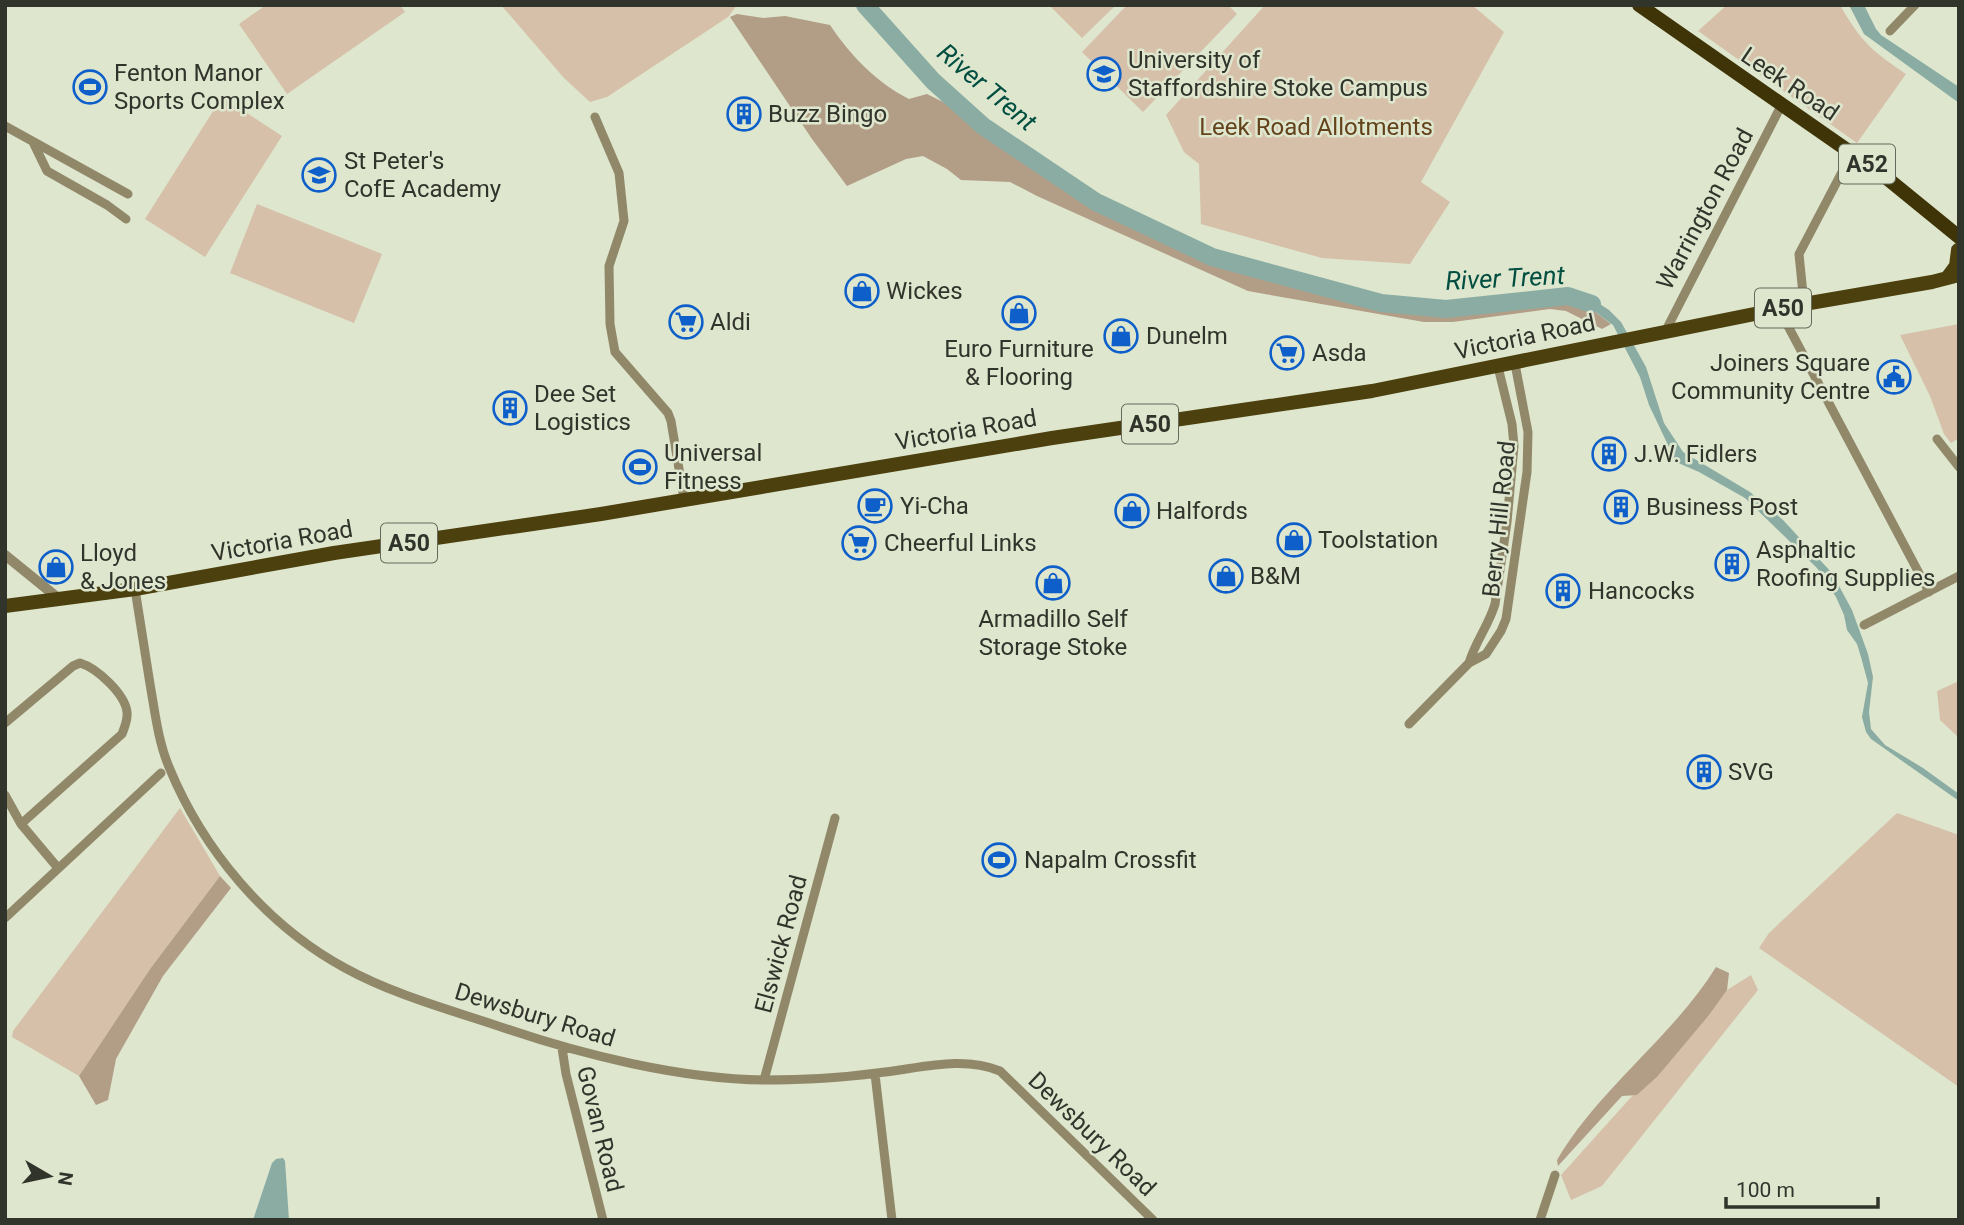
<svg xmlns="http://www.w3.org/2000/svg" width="1964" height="1225" viewBox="0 0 1964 1225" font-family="Roboto,sans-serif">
<rect width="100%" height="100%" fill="#dee6ce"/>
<path fill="#d6c0a9" d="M266,5H400L405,12L287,94L239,24Z
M501,5H737L728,17L607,97L590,102L564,78Z
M1049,5H1116L1082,38Z
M1127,5H1228L1237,14L1143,112L1082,52Z
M1265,5H1472L1504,32L1421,182L1450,202L1410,264L1322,258L1201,224L1199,164L1184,152L1166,115Z
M1727,5H1840C1862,43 1871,50 1906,74L1857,143L1698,31Z
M222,97L282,136L205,257L145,219Z
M257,204L382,254L354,323L230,273Z
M1959,324V438L1951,443L1944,434L1930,396L1900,335Z
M1959,681V738L1940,720L1937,691Z
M180,808L220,876L150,969L79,1076L12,1037L13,1031Z
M1897,813L1959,835V1087L1759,948L1769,933Z
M1751,975L1758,990L1602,1186L1571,1200L1561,1175L1633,1095H1637L1657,1077L1727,990Z"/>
<path fill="#b29d87" d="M737,14L763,18L785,16L830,25C850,55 877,83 909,99L927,94L947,104L1008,152L1098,208L1156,238L1215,263L1258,277L1400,309L1449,313L1528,303H1577L1590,308L1611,324L1602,329L1566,311L1550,309L1453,322H1424L1248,291L1037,196L1010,182L961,180L947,169L923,156L906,159L847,186L812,139L730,17Z
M220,876L231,888L163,976L116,1059L108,1100L96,1105L79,1076L150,969Z
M1716,967L1729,973L1727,990L1709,1015L1657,1077L1637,1095L1622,1096L1558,1166L1557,1160C1600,1087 1672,1038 1716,967Z"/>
<path fill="#8aaca3" d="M1849,5H1864L1876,29L1881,35L1959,87V103L1864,34Z
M1568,292L1589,297L1609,310L1621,322L1646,367L1664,423L1683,452L1750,492L1783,520L1832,573L1852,610L1868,654L1873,677L1869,712L1871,729L1885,745L1923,768L1959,794V801L1871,739L1866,732L1862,717L1868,683L1861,657L1857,644L1847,630L1844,615L1836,597L1817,568L1745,498L1699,472L1676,462L1649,405L1640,377L1613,325L1590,308L1577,303Z
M283,1158L285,1161L289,1220H253L272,1163L276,1159Z"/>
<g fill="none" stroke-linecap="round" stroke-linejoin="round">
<path stroke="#8aaca3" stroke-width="18" d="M865,5L933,81L983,126L1096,202L1212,257L1381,303L1446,309L1568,296L1592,304"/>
<path stroke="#91886a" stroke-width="9" d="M1890,31L1915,5
M595,117L619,173L624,221L609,266L610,324L615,352L668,413L671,421L684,499
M5,126L128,194
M33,142L47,171L107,205L126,219
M1804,304L1799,254L1852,153
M1779,309L1929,592
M1665,332L1781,106
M1937,439L1959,467
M135,589C140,621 145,653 150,684C155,712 158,741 169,767C203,850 266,925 345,968C394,995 451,1010 504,1028C583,1055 681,1079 764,1080C801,1080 841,1078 877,1073C918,1069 961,1055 1000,1071L1153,1220
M1864,625L1959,576
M1469,663C1475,642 1489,625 1495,604L1507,522L1514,446L1512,424L1498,367
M5,723L73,666L80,663C97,668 125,694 127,712C128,720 125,726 122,734L21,824
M1409,724L1469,663L1486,654L1501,631L1506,619L1527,472L1528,432L1515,364
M5,795L21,824L58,868
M5,918L161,773
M562,1048L566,1074L603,1220
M875,1074L892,1220
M764,1080L835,818
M1540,1220L1555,1175"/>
<path stroke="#91886a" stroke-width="10" d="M5,555L58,598"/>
<path stroke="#4c400e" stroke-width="14" d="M1947,278L1956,266L1958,250
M5,606L135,589L334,553L601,514L1052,438L1372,391L1804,304L1932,282L1959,275"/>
<path stroke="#3f3407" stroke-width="14" d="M1639,5L1883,175L1959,237"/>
</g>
<defs>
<symbol id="university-ring" viewBox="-11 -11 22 22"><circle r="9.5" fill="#dee6ce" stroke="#0e5fc9" stroke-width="1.5"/><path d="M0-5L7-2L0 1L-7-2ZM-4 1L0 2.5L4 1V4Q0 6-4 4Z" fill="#0e5fc9"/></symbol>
<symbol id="stadium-ring" viewBox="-11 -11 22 22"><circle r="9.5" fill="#dee6ce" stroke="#0e5fc9" stroke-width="1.5"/><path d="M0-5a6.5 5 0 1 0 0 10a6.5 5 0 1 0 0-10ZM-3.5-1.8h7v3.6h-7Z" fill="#0e5fc9"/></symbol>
<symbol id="building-ring" viewBox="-11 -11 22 22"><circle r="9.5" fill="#dee6ce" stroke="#0e5fc9" stroke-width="1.5"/><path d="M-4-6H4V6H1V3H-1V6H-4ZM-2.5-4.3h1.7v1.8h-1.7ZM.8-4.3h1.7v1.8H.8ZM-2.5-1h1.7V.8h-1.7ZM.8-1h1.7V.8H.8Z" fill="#0e5fc9"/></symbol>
<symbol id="school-ring" viewBox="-11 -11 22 22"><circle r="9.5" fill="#dee6ce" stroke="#0e5fc9" stroke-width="1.5"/><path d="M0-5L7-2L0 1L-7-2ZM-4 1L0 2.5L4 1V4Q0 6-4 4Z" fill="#0e5fc9"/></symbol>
<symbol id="shop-ring" viewBox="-11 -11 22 22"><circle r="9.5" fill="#dee6ce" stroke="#0e5fc9" stroke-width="1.5"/><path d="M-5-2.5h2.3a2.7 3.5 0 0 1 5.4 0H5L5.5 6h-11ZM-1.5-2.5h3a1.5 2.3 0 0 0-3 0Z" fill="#0e5fc9"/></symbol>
<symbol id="supermarket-ring" viewBox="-11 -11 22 22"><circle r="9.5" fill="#dee6ce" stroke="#0e5fc9" stroke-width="1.5"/><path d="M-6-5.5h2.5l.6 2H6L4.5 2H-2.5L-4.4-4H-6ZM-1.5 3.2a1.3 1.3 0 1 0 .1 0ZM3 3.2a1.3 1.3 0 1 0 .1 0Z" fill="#0e5fc9"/></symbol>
<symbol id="civic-ring" viewBox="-11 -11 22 22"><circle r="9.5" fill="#dee6ce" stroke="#0e5fc9" stroke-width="1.5"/><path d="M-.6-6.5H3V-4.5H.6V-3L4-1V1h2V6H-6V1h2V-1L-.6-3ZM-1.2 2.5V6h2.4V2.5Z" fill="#0e5fc9"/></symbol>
<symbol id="cafe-ring" viewBox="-11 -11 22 22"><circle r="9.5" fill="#dee6ce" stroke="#0e5fc9" stroke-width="1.5"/><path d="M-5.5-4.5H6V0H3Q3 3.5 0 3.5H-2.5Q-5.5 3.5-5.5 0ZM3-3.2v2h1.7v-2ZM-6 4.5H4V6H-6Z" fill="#0e5fc9"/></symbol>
</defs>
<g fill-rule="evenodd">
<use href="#university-ring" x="1085" y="55" width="38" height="38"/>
<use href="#stadium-ring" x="71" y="68" width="38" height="38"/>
<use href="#building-ring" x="725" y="95" width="38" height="38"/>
<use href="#school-ring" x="300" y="156" width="38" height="38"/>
<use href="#shop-ring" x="843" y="272" width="38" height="38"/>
<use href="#shop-ring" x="1000" y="294" width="38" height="38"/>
<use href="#supermarket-ring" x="667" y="303" width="38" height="38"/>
<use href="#shop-ring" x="1102" y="317" width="38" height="38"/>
<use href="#supermarket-ring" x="1268" y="334" width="38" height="38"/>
<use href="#civic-ring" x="1875" y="358" width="38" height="38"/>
<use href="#building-ring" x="491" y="389" width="38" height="38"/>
<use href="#building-ring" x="1590" y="435" width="38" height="38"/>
<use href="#stadium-ring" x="621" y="448" width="38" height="38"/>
<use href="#cafe-ring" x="856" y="487" width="38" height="38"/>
<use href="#building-ring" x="1602" y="488" width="38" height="38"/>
<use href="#shop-ring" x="1113" y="492" width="38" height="38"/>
<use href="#shop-ring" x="1275" y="521" width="38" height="38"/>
<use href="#supermarket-ring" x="840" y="524" width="38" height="38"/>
<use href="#building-ring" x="1713" y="545" width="38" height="38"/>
<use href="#shop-ring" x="37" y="548" width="38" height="38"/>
<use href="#shop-ring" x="1207" y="557" width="38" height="38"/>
<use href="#shop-ring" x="1034" y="564" width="38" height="38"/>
<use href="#building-ring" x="1544" y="572" width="38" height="38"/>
<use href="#building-ring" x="1685" y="753" width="38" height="38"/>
<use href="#stadium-ring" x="980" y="841" width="38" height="38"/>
</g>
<g text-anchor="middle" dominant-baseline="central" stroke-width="5" stroke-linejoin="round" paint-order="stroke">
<g fill="#dee6ce" stroke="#65695c" stroke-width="2">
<rect x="1839" y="144.5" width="56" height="39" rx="5"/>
<rect x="1755" y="288.5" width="56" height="39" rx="5"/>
<rect x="1122" y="404.5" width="56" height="39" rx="5"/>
<rect x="381" y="523.5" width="56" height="39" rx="5"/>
</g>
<g font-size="23" font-weight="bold" fill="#31342b">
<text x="1867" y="164">A52</text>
<text x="1783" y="308">A50</text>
<text x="1150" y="424">A50</text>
<text x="409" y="543">A50</text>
</g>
<g font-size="24" fill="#31342b" stroke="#dee6ce" text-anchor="start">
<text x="1128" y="60">University of<tspan x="1128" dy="28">Staffordshire Stoke Campus</tspan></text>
<text x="114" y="73">Fenton Manor<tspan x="114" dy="28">Sports Complex</tspan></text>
<text x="768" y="114">Buzz Bingo</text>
<text x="344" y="161">St Peter's<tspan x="344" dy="28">CofE Academy</tspan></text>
<text x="886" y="291">Wickes</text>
<text x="710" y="322">Aldi</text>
<text x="1146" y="336">Dunelm</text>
<text x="1019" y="349" text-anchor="middle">Euro Furniture<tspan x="1019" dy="28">&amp; Flooring</tspan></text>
<text x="1312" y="353">Asda</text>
<text x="1870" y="363" text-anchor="end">Joiners Square<tspan x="1870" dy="28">Community Centre</tspan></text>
<text x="534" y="394">Dee Set<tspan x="534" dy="28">Logistics</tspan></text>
<text x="664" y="453">Universal<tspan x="664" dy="28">Fitness</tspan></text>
<text x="1634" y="454">J.W. Fidlers</text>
<text x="900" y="506">Yi-Cha</text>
<text x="1646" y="507">Business Post</text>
<text x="1156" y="511">Halfords</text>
<text x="1318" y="540">Toolstation</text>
<text x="884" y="543">Cheerful Links</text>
<text x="1756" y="550">Asphaltic<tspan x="1756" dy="28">Roofing Supplies</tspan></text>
<text x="80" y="553">Lloyd<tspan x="80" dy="28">&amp; Jones</tspan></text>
<text x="1250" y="576">B&amp;M</text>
<text x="1588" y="591">Hancocks</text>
<text x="1053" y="619" text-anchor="middle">Armadillo Self<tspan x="1053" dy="28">Storage Stoke</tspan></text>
<text x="1728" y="772">SVG</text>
<text x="1024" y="860">Napalm Crossfit</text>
</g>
<g font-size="24" fill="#31342b" stroke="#dee6ce">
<text transform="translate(1790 84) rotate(34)">Leek Road</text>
<text transform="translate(1705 209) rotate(-62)">Warrington Road</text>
<text transform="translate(1525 337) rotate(-12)">Victoria Road</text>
<text transform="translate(966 430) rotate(-10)">Victoria Road</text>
<text transform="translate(1499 519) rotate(-84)">Berry Hill Road</text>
<text transform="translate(282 541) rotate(-10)">Victoria Road</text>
<text transform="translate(781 944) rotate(-75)">Elswick Road</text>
<text transform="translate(535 1015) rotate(17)">Dewsbury Road</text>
<text transform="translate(600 1129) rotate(76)">Govan Road</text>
<text transform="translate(1092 1134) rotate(44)">Dewsbury Road</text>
</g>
<g font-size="24" fill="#64431c" stroke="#dee6ce">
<text x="1316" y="127">Leek Road Allotments</text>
</g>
<g font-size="26" font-style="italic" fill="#014e41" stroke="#dee6ce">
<text transform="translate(987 87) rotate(40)">River Trent</text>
<text transform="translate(1505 278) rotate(-3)">River Trent</text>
</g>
</g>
<rect width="1964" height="1225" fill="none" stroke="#31342b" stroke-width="14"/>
<g transform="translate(49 1176) rotate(99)" stroke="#dee6ce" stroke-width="5" paint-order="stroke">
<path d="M0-5L12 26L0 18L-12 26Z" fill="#31342b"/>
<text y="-10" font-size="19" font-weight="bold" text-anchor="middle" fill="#31342b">N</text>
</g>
<path d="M1726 1197v10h152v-10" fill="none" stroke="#31342b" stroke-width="3.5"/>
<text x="1736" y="1197" font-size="21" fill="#31342b" stroke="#dee6ce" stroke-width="5" paint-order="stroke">100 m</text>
</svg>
